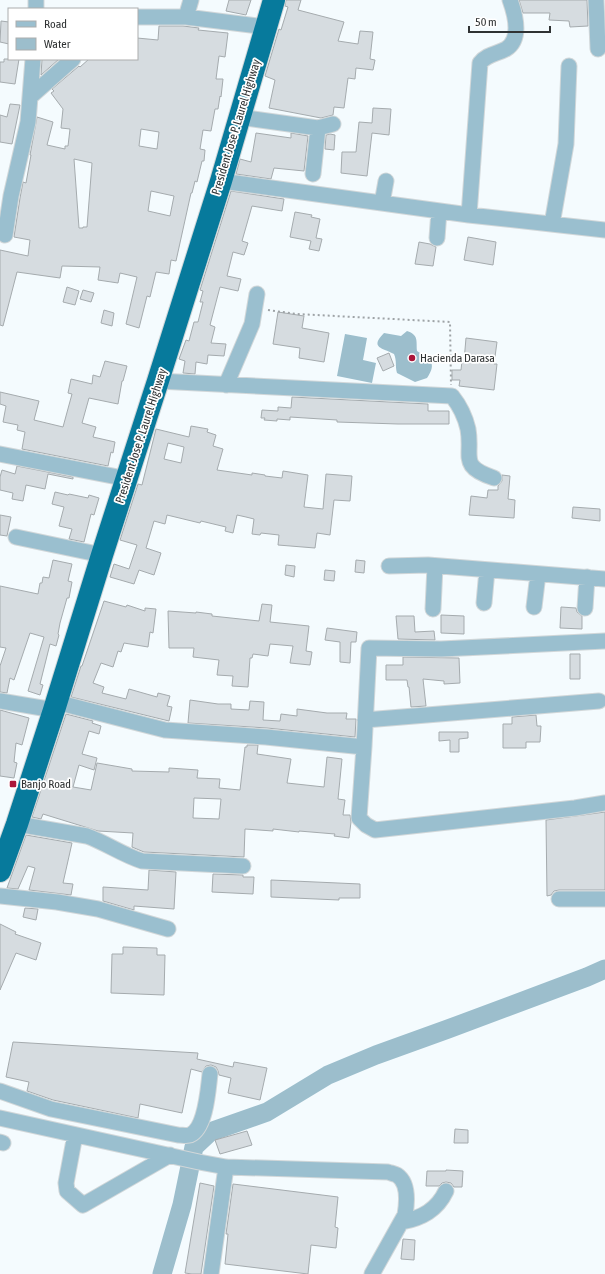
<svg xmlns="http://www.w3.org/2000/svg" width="605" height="1274" viewBox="0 0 605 1274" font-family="'Asap Condensed',sans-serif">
<rect width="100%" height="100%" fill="#f4fbfe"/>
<path fill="#9cbecc" d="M407,331C419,335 416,341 417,351C429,359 438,362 427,378L415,382L397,373C395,366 397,361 394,354C383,348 369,348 384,333L401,336Z
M345,334L367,338L363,360L376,363L372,383L337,376Z"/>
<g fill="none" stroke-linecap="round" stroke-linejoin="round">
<path stroke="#9cbecc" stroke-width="19" d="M162,1274L182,1205L194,1147L210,1132L267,1112L328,1075L376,1055L448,1029L587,977L605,969"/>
</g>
<path fill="#d6dce0" stroke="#a5abae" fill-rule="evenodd" d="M229,0H251L246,15L226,11Z
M286,0H301L298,10L344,22L338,41L358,44L360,31L373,32L370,59L375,60L373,70L356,68L355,79L348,78L344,108L334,107L333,115L321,118L269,108L275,80L265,76L279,29L281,30L288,7L285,6Z
M519,0H587L588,26L570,27L569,21L549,20L550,13H523Z
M1,21L9,22V44L0,42Z
M159,26H183L199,28L198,30L228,33L225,57L219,56L216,79H223L221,97L220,96L218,109H215L211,131L203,130L200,149L205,150L204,161H202L197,182L195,181L192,193H191L176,261L171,260L169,274L156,272L150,297L147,296L139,328L126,324L137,277L120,273L118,283L98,280L100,267L62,266L60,278L17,272L3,326L0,325V250L28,256L30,240L14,237L20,198L23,182L26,183L31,155H30L37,117L53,122L47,145L65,149V146H68L70,129L61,128L63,109L51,93L54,91L52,89L79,66L80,67L89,59H137V38L158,40ZM141,129L159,132L157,149L139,146ZM74,159L92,163L87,227H83V228H79ZM151,191L174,196L170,216L148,211Z
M4,59H19L15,84L0,82V62H4Z
M42,59H59L41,75Z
M10,104L20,105L12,144L0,142V115L7,117Z
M373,108L391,109L389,135L372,133L367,176L341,173L342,152H356L359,122L372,123Z
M256,133L291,138V133L308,136L304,171L274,168L271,179L236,174L240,159L251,162Z
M330,134L335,135L334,150L325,149L326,135Z
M231,191L284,199L282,211L252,206L242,241L248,243L244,255L233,252L227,276L241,279L238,291L220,287L210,325L215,327L211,343L226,344L224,356L208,355L207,364L196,362L195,374L183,373L185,361L179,359L186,340L189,341L194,322H198L203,302H200L203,291L200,290Z
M295,212L312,215L311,217L320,219L316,238L322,239L319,251L309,249L311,241L290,237Z
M468,237L496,242L493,265L464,260Z
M419,242L430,244L436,247L433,266L415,264Z
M67,287L79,291L75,305L63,302Z
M83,290L94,293L91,302L80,299Z
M104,310L114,313L112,326L101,323Z
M278,312L304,316L302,328L329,333L324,362L299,358L300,348L273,344Z
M466,338L497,342L494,364H497L494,390L459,386L460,380H452V370H461L462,361H464Z
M389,353L394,366L383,371L377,358Z
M105,361L127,366L123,381H122L118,404L89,398L82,423L96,427L93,437L115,442L113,453L111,452L108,466L22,449L25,432L17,430L18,425L3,422L6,406L0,404V392L39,401L34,420L63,427L72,394L68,393L71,379L92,384L93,375L100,377Z
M292,397L428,404V411H449V424H398L337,422V420L290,417V420L277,419V421L264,420L265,418H261L262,410L278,411V407L291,408Z
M191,426L208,429L207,432L216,435L213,446L223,449L217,470L252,475V473L265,475V476L282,478L283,471L308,475L304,507L323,509L326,474L352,476L350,501L334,500L330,535L317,533L315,548L278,545L279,535L261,533L260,535L252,534L254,519L246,517L237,515L233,533L225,531L226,527L201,521L200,523L167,515L165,524L154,521L146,548L161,553L154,575L139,570L134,584L110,577L114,564L129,569L137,545L120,540L138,484L142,485L156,429L189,437ZM168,443L184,447L181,463L164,459Z
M17,466L73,477V479L48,474L45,489L26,485L23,501L12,499L13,493L0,490V477L2,470L15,474Z
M502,475L510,476L508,499L515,500L514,518L469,515L471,496L487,498L488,490H498V486L502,481Z
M55,492L68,495L69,494L88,498L89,495L99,498L94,515L91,514L84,542L69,539L72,529L59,526L64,507L52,504Z
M573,507L600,509V521L572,518Z
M0,515L11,517L7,536L0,535Z
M53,560L72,564L68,581L72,582L69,598H67L60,623L58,634L59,635L56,646L50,644L40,684L43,685L40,695L28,691L44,637L30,633L14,680L10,678L7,693L0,692V666L6,648L0,647V586L38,594L40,583H42L43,577L49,578Z
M356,560L365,561L364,573L355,572Z
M286,565L295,566L294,577L285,575Z
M325,570L335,571L334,581L324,580Z
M104,601L126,607L127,605L145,611V608L156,609L153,633L150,632L148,647L124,643L121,652L118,651L113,667L101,663L93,683L104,687L102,693L126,699L129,689L157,697L158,693L170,696L167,706L172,707L169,721L71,697L81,666H82Z
M262,604L272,605L270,622L309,626L306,651L312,652L310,665L290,663L293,646L270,644L268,656L253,654L252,658H250L248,687L232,686L233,676L217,675L219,660L193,657L194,648H169L168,611L196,613V612L212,614V616L259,621Z
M561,607L576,608L577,612L582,616V629L560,628Z
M441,615L464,616V634L441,633Z
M396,616H414L415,632L434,631L435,640L398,639Z
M327,628L357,632L356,642H351L350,663L340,662V642L325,640Z
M570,654H580V679H570Z
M403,657L459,658L460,683L444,684V681L423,679L426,706L411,707L409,687H408L407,680H386V665H403Z
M190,700L218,704H231V709L249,710L250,701L264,702L263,720L280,721L281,714L297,716V709L327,713H347L346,719H356L355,737L267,728L188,723Z
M0,710L29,718L22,745L16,743L14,762L17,763L14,778L0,776Z
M66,714L93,721L92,723L101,726L99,734L89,731L82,754L97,758L94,770L79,765L73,787L91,790L97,763L132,769V771L169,772V768L198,770L197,778L220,779L219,788L240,790L245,747H247V745H258L257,754L291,759L287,783L324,787L327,757L342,759L338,799L345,800L343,815H350L351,822L349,838L334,836L335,834L299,831V832L273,829V831L245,829L244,857L144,852L132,847L133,833L98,831L43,814L41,819L32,817ZM194,798L221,799L219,819L193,818Z
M536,715L537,726H541L540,742H526V748H503V724H512V717Z
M439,732H468V738L459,739V752H450V740L439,741Z
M605,812V890H559L554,891L551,895L547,896L546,820Z
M26,835L72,843L63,883L73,884L71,895L29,890L35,868L28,866L18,889L7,888Z
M149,870L176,872L174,909L134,906V910L103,901V887L148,890Z
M213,874L243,875V877H254L253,894L212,892Z
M271,880L360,884V898H339V900L271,897Z
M25,908L38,909L36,920L23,917Z
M0,924L16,932L15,934L41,943L36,960L16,953L0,990Z
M123,947L157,948V955H165L164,995L111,993L112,954H123Z
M13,1042L198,1053L197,1059L233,1067L234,1062L267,1068L260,1100L228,1093L231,1078L219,1075L218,1071L216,1067L211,1065L206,1066L202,1072L191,1069L182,1113L140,1104L138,1118L53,1100L27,1091L29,1082L6,1077Z
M455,1129L468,1130V1143H454Z
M247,1131L252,1145L220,1154L215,1140Z
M446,1170L463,1171L462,1187H454L451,1183L446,1182L442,1183L439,1186H426L427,1171H446Z
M200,1183L214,1186L201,1274H192L185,1273Z
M233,1184L338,1197L335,1227L338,1228L336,1248L311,1245L308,1274L225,1264L228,1234H226Z
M403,1239L415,1240L414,1260L401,1259Z"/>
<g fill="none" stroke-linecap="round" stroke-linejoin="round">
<defs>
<path id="minor" d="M596,0L598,49
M36,9V0
M137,17H186L266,27
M186,17L191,0
M31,96L73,59
M239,117L318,128L333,124
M313,174L318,128
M221,181L469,215L605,230
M382,203L386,181
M469,215L480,63C487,54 497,54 506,49C522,39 515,14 510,0
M552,224L566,144L569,66
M5,235L11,196L28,122L33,59
M437,238L439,211
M158,381L452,396C460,406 465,416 468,429C473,457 458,466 494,478
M226,385L252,324L257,294
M0,454L128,479
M16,537L102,555
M389,566L428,565L605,579
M484,603L487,570
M534,607L538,574
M585,608L587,577
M433,609L435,566
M0,701L54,710
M56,702L165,730L266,737L364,747L359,818L366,825L375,830L575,808L605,803
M365,720L599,701
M364,747L369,648L441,649L605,641
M17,824L87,836C106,843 123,855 142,861L243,866
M0,896L57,902L98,909L168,929
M559,899H605
M0,1091L51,1109L178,1135C182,1135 187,1136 190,1135C206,1128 208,1090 210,1074
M0,1118L199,1162L226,1167L388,1172C391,1173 395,1174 397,1175C409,1183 407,1203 405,1215L372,1274
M75,1135L66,1183L67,1191L83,1205L170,1155
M0,1142L3,1143
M402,1222C422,1218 437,1210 446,1191
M211,1274L226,1167"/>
<path id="highway" d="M0,871L17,824L54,710L102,555L158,381L221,181L274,0"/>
</defs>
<use href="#minor" stroke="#d1d7d9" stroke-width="17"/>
<use href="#highway" stroke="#d1d7d9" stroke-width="24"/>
<path stroke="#9ea3a6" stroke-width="2" stroke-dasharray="2 3" stroke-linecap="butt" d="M268,310L297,314L450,322L451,385"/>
<use href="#minor" stroke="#9abfcf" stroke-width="15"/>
<use href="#highway" stroke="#077a9c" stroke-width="22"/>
</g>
<g fill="#ab1639" stroke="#fff" stroke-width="1.5">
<circle cx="412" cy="358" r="4"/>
<rect x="9" y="780" width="8" height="8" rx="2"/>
</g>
<g text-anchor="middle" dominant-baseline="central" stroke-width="3.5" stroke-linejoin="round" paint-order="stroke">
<g font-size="12" fill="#2f3233" stroke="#fff">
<text transform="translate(236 127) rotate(-73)">President Jose P. Laurel Highway</text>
<text transform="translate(141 436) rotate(-72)">President Jose P. Laurel Highway</text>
</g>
<g font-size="12" fill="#2f3233" stroke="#fff" text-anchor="start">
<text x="420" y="358">Hacienda Darasa</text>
<text x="21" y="784">Banjo Road</text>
</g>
</g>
<rect x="8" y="8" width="130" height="52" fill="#ffffff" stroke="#acadad"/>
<rect x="16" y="21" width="20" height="6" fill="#9abfcf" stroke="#acadad"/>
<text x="44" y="28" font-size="12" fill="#2f3233">Road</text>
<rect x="16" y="38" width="20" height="12" fill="#9cbecc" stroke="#acadad"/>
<text x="44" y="48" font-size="12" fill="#2f3233">Water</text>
<path d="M469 26v6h81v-6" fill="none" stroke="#2f3233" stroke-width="2"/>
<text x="475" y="26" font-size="12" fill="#2f3233" stroke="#ffffff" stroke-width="3" paint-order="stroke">50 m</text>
</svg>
